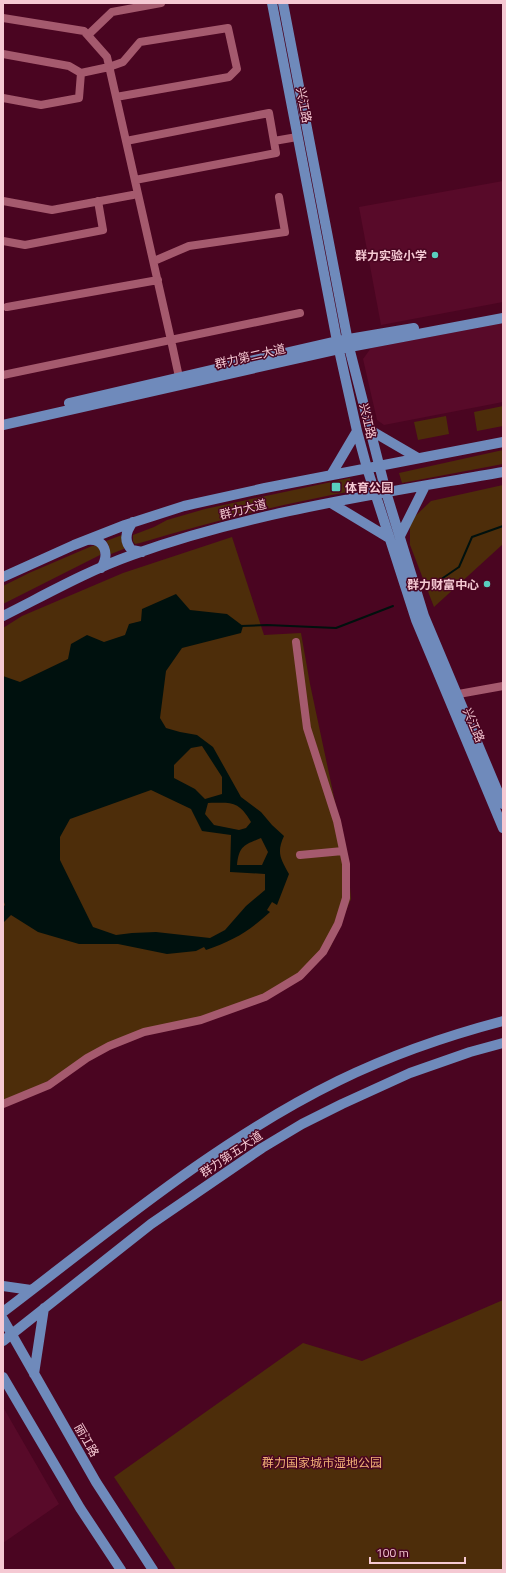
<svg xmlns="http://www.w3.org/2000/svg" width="506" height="1573" viewBox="0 0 506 1573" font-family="'Titillium Web','Noto Sans SC',sans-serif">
<rect width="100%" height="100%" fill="#4a0521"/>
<path fill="#580a29" d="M503,181V302L381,325L359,207Z
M503,323V402L384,425L377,420L363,359L371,348Z
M3,1407L59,1504L3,1543Z"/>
<path fill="#4d2d0a" d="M503,406V426L477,431L474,412Z
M446,416L449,434L418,440L414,422Z
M503,450V464L402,483L399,473Z
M350,478L353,491C281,504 210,522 140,543L135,544L133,541V535L154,527L167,520L205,509Z
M503,485V544L434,607L410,545V521L431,501Z
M122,535L126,548L111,554L109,553V546L106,541Z
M232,537L264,635L301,633L310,684L348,863L351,899L330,948L303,976L254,1001L103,1045L40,1086L3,1104V628L22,616L123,573Z
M98,545L100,549V555L3,604V586L29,573L92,546Z
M503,1300V1570H176L114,1477L303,1343L362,1361Z"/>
<path fill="#00110e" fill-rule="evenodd" d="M176,594L190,610L227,614L243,626L241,633L182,648L166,671L160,718L166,728L180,732L197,735L213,747L241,797L261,812L272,825L284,836C276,853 281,859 289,874L277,905L272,902L267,910L270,912C248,932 234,940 206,950L204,947L196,951L167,954L118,944H79L38,932L11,915L3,923V907L5,905L3,899V676L20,682L68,659L71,644L87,635L104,642L125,635L129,624L141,621L142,609ZM202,746L222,777V794L205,799L195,789L174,778V765L191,748ZM151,790L191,809L202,831L231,835L230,872L265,874V890L246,906L225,930L210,938L156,932L132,933L116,935L93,927L60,860V837L70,819ZM208,803C231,803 238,800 251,822L246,828L239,830L214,825L205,814ZM261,838L268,852L262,865H237C239,846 244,845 261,838Z"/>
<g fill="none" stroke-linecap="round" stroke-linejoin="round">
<path stroke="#00110e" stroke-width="2" d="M437,582L459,567L472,537L503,526
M241,626L267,625L336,628L393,606"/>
<path stroke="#a55a6e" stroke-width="8" d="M3,18L84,31L107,57L171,340L179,377
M88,35L112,12L161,3
M3,54L69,66L81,73L109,67L123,62L140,42L228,28L237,69L229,77L116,97
M3,98L41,105L79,98L81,73
M126,141L269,113L276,153L135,180
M274,141L297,137
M3,201L52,210L138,194
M3,241L25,245L103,230L98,201
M154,261L189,246L285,232L279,197
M7,307L158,280
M3,375L300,313
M453,695L503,686
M300,855L343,851
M3,1104L49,1085L87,1058L109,1046L144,1032L201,1020L265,997L300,976L323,952L338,924L346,898V864L337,821L307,728L296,642"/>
<path stroke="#6f8abb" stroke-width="10" d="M272,3L337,341L357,431L367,468L416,620L503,828
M283,3L349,347L386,492L424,616L503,804
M69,403L337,341L414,328
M3,425L339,349L503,318
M370,430L418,458
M331,475L357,431
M331,503L389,538
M133,522C126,531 123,541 132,550L142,552
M400,536L425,486
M87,540C105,538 110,554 101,568
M3,577L74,545L125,525L184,506L265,488L503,442
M3,616C45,595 87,571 132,555C251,512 378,494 503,472
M3,1286L31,1290
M3,1312C111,1230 216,1141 338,1081C391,1055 446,1036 503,1021
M3,1319L96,1482L153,1570
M3,1341L151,1224L262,1148L302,1124L342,1104L410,1073L470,1052L503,1043
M34,1374L44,1308
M3,1377L80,1508L121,1570"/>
</g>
<g fill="#59cebe" stroke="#4a0521" stroke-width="1.5">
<circle cx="435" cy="255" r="4"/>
<rect x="331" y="482" width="10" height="10" rx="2"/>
<circle cx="487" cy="584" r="4"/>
</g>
<g text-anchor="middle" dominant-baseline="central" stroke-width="3" stroke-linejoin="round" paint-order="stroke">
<g font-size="12" fill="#f5c9d3" stroke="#4a0521">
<text transform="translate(304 105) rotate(79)">兴江路</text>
<text transform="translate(250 356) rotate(-13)">群力第二大道</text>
<text transform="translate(368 421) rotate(77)">兴江路</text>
<text transform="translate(243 509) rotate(-14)">群力大道</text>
<text transform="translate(474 725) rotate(67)">兴江路</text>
<text transform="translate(231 1154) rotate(-34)">群力第五大道</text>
<text transform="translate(87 1440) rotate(60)">丽江路</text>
</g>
<g font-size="12" font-weight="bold" fill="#f5c9d3" stroke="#4a0521" text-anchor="end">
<text x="427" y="255">群力实验小学</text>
<text x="345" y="487" text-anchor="start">体育公园</text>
<text x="479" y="584">群力财富中心</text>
</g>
<g font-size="12" fill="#f1b176" stroke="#4a0521">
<text x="322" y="1462">群力国家城市湿地公园</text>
</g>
</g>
<rect width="506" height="1573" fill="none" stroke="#f5c9d3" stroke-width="8"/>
<path d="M370 1557v6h95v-6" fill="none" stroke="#f5c9d3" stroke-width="2"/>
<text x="376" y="1557" font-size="12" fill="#f5c9d3" stroke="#4a0521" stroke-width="3" paint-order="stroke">100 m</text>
</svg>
